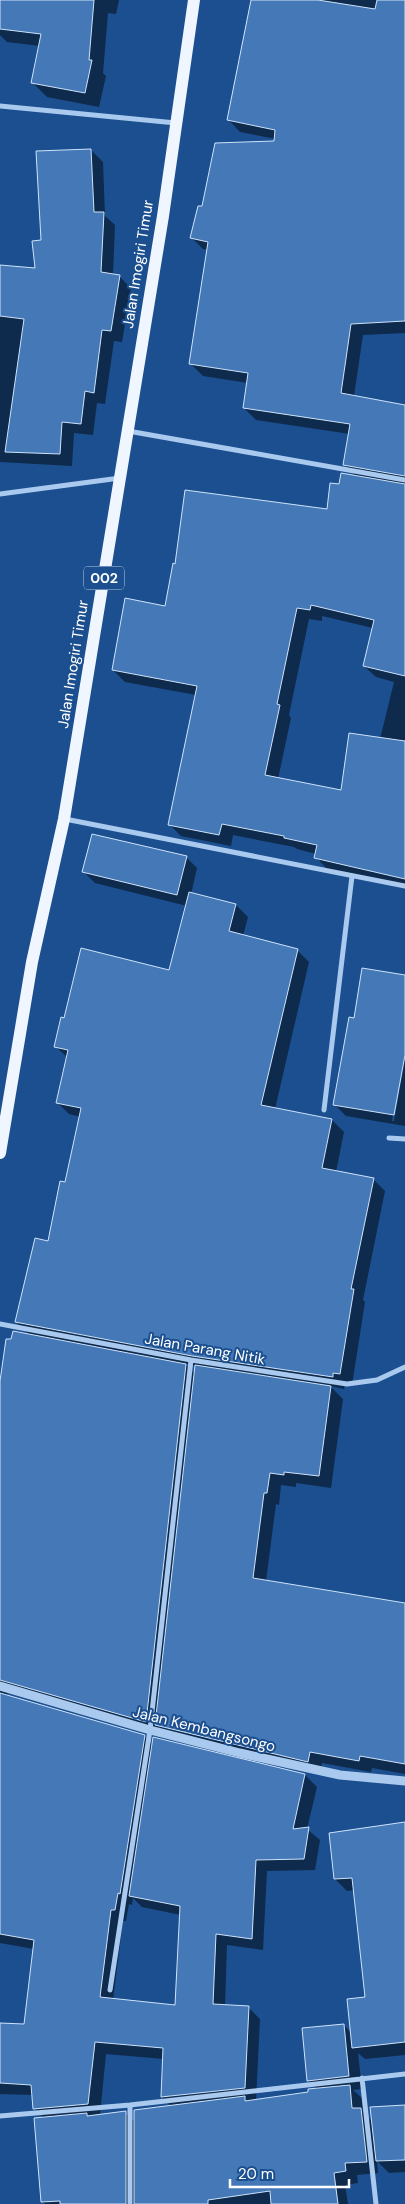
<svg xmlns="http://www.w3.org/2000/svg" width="405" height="2204" viewBox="0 0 405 2204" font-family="'DM Sans',sans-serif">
<rect width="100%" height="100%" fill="#1b4f8f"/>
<path fill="#0007" fill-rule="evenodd" d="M0,0H119L116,14L108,13L103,73L106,76L99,107L47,97L32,82L40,46L7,42L0,35Z
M267,0H405V333L363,335L354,396L405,406V887L327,869L316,857V854L297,849L294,847L233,835L231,846L181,836L169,824L196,695L125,682L113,670L166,608L328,510L340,486L357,477L344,464L350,434L256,420L244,408L248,383L203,376L191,364L208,250L203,249L191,237L203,208L275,142L276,139L240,132L229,120ZM322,616L373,628L364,666L376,677L394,682L380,739L343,791L278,779L291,718L289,715L309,619L322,621Z
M91,150L103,162L105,216L115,225L113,275L119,276L131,288L122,342L114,341L105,404L97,403L93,435L74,433L72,466L0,462V267L37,269L42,242Z
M186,857L197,868L191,894L236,905L248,917L243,936L297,950L309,962L275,1109L332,1120L344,1132L336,1172L373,1179L385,1191L363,1300L365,1302L352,1385L345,1384L344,1389L330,1386L343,1399L331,1488L296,1483V1487L281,1485L279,1505L276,1504L266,1581L405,1603V1774L372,1768L371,1772L322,1763L320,1773L169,1737L159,1727L158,1733L8,1693L6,1696L144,1736L153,1745L154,1739L305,1775L317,1787L307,1829L320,1840L315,1870L267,1871L263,1950L227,1945L225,2006L248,2007L260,2019L256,2101L309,2094L318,2090L308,2080L344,2025L351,2033L367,1998L355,1890L347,1891L335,1879L405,1823V2055L365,2059L358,2053L362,2089L353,2090L362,2098L363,2112L372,2121L405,2107V2172L389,2173L377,2161L378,2173L357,2175L358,2183L345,2185L348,2204H45L42,2201L44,2118L35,2108L33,2095L0,2094V2025H25L34,1949L0,1943V1384L30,1335L16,1322L48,1242L66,1183L81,1117L69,1114L57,1102L68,1058L55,1046L170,972L187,906L95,883L84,872ZM184,1363L196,1366L195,1374ZM133,1898L142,1907L181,1915L177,2006L113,2000L123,1921H126L129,1904L132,1905ZM106,2054L164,2059L162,2097L172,2107L136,2123L125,2113L100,2115Z
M405,977V1045L392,1121H394L405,1059V1126L346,1116L334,1104L355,1020Z"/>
<path fill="#4478b7" stroke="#cfe3fa" d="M0,0H94L89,60H92L85,93L31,83L41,34L0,29Z
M251,0H318L375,9L377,0H405V321L351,324L341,393L405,405V476L343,465L350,424L243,408L248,373L189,364L208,242L190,238L198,206H202L215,143L274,141L275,130L227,120Z
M91,149L94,212H104L101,272L120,275L111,331L102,330L94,393L85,391L81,424L62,422L60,454L5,452L24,319L0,316V265L35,268L32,241L41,240L36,151Z
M341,473L405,484V676L363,666L374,620L311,605L310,610L297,608L277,704L280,705L265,775L341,790L349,733L405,741V879L314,858L317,845L284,838V836L222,824L219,835L168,825L197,686L112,670L125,598L165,606L173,563L175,564L185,490L327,509L330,483L339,484Z
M92,834L187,856L177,895L82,872Z
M189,892L236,904L229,931L298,949L261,1105L332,1119L322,1168L374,1178L351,1289H354L340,1374L333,1373V1377L192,1356L15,1322L35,1238L48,1241L60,1181L65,1182L81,1108L56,1103L68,1050L54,1047L61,1017L64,1018L81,948L169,970Z
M362,968L405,975V1055L394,1115L333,1105L349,1017L354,1018Z
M13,1331L186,1364L146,1722L0,1680V1381L6,1339H11Z
M195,1365L331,1386L319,1476L284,1472V1475L270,1473L267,1493H264L253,1578L405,1603V1764L360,1756L359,1761L310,1752L308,1762L155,1725Z
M0,1693L145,1735L120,1894L118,1893L115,1910H111L100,1997L175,2005L180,1906L129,1896L153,1737L305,1774L293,1829L309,1827L304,1859L256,1860L252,1939L216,1934L213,2004L249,2006L245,2088L161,2097L163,2048L95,2042L88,2104L33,2109L31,2085L0,2083V2023L24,2024L34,1940L0,1934Z
M405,1822V2042L352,2048L347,1999L365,1997L352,1878L334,1879L329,1833Z
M344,2024L349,2076L307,2081L302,2028Z
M350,2085L352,2108H361L367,2162L345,2163L346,2171L334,2173L338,2204H271L270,2191L208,2200V2204H134V2110L245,2096V2101L308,2092V2089Z
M405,2105V2160L376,2161L370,2107Z
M126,2111V2204H60V2201L41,2202L34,2118L87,2113V2116Z"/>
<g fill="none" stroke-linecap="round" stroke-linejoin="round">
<path stroke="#a9c9ee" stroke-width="5" d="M0,106L176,123
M128,431L405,480
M0,494L120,478
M65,819L405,886
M324,1110L352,876
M389,1138L405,1139
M0,1324L191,1360L347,1384L377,1380L405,1367
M110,1990L150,1730L191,1360
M362,2078L376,2204
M0,2116L130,2105L405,2074
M130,2204V2105"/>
<path stroke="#a9c9ee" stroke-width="9" d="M0,1686L150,1730L240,1753L340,1775L405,1781"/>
<path stroke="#f0f6ff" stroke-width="12" d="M0,1153L32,962L64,819L163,216L194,0"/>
</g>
<g text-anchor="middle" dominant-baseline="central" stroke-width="4" stroke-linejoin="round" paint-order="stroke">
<rect fill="#1b4f8f" stroke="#bbcadd" stroke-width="1" x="84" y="566.5" width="40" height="23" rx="4"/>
<g font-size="14" font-weight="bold" fill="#fff">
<text x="104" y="578">002</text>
</g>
<g font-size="15" fill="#fff" stroke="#1b4f8f">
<text transform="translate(138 264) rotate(-81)">Jalan Imogiri Timur</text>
<text transform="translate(73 664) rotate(-81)">Jalan Imogiri Timur</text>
<text transform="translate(205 1349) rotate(10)">Jalan Parang Nitik</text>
<text transform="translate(204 1729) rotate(14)">Jalan Kembangsongo</text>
</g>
</g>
<path d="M230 2179v8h119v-8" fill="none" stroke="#ffffff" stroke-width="2.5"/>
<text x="238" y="2179" font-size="15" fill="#ffffff" stroke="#1b4f8f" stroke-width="4" paint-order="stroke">20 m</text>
</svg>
